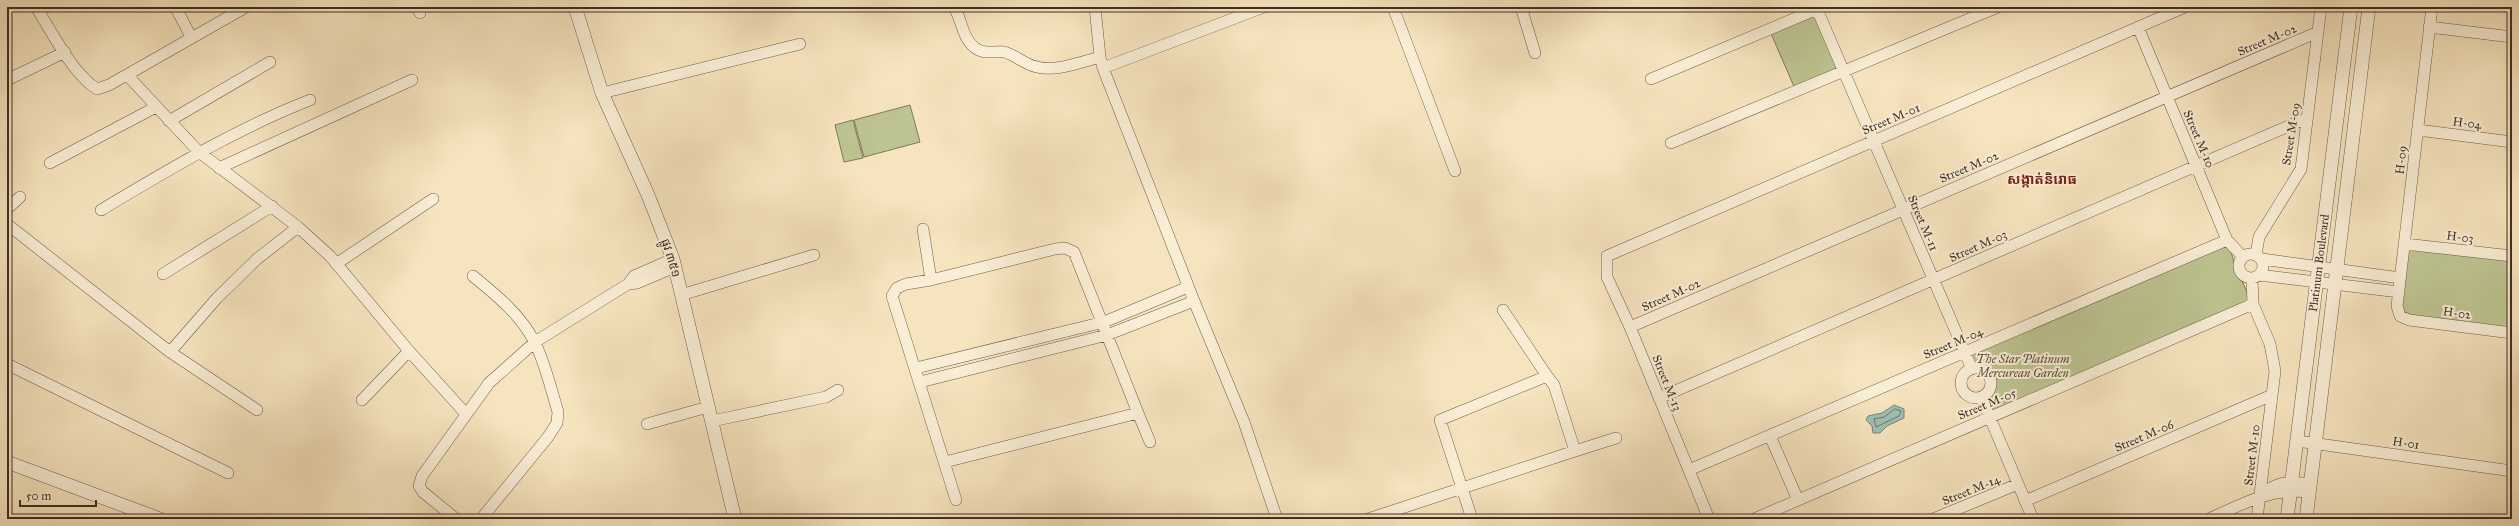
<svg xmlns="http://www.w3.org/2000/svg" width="2519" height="526" viewBox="0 0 2519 526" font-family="'IM FELL Great Primer','Noto Sans Khmer',serif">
<rect width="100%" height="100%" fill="#f6e4be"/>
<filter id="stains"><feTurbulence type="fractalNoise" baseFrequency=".005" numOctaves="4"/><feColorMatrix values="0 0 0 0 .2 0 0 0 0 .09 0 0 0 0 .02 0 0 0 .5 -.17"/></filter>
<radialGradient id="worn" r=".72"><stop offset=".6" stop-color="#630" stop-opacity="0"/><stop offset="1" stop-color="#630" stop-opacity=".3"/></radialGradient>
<path fill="#bdc491" stroke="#7e795b" d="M1817,9L1845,71L1796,91L1769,29Z
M910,105L920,142L864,157L854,120Z
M853,120L863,158L844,162L835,125Z
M2227,240L2237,271L2253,304L1990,417L1985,395C2000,381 1987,375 1977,368C1972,365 1968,357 1965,353Z
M2406,245L2512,257V333L2400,316Z"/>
<path fill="#9dbeb3" stroke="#77847a" d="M1894,405L1904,409V418L1887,426L1880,433H1873L1872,426L1866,420L1868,416L1882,413Z"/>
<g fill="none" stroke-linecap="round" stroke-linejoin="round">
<path stroke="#6e766c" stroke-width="1" d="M1895,409L1901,411L1899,416L1876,427L1874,419L1884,417Z"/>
<defs>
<path id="minor" d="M36,7C52,32 72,73 97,89L109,85L246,7
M417,7L420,13
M954,7C962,20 962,37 974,47C983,55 994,51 1004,52C1016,55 1025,65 1037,67C1056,72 1082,62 1100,57
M1095,7L1100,57L1103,68L1194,301L1244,422L1277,519
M1393,7L1455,171
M1521,7L1535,53
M1816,7L1972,369
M2432,7L2397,306L2400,316L2409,320L2512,333
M176,8L191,37
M2138,27L2227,240L2243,257
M2429,27L2512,37
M1103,68L1264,7
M127,75L199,152L298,227L330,256L409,351L466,414
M1651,79L1822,7
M7,80L65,52
M602,93L800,44
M169,121L270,62
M2418,130L2512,142
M1671,143L1998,7
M50,163L156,107
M219,168L412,80
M7,209L20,197
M101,210C170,169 236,129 310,100
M7,224L170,352L257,410
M923,229L931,280
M2405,244L2512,256
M2239 266a12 12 0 1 1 24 0a12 12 0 1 1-24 0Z
M2256,255L2259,237L2301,169L2321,7
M2262,259L2400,278
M336,264L433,199
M163,274L272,206
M2259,275L2399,292
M473,276C496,295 520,314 534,341C545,362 551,389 558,412L557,423L548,437L481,519
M2252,278L2253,304L2270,344L2275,371L2257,519
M628,284L637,283L675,267
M681,295L814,255
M1630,327L2318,32
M170,352L217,298L257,259L298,227
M7,364L228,473
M916,368L1104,322L1188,287
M1961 383a15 15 0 1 1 30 0a15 15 0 1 1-30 0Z
M920,382L1107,335L1194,301
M1981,397L2033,519
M1659,398L2307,118
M362,400L409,351
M1138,413L1150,442
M712,421L826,397L838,390
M647,424L708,407
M1770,436L1798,500
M2297,441L2512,471
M1575,451L1616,438
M945,462L1138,413L1074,252L1065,248L1055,249L931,280L906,284L897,288L892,296L956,500
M1689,470L2227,240
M2260,496C2277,481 2289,481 2311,484
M2025,501L2272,395
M456,519L423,492L419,486L422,476L489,383L535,342L628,284L634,276L673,259
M1368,519L1575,451L1554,385L1547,376
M1472,519L1440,420L1547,376L1503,310
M1709,519L1630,327L1607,277V256L2185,7
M1754,519L2253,304
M1933,519L2018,484
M2209,519C2242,504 2272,487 2310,492"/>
<g id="tertiary">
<path d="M575,7L602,93L648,195L673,259L735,519"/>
<path d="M7,462L160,519"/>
<path id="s1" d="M2287,519L2351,7"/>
<path d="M2306,519L2369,7"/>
</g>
</defs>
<use href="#minor" stroke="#6d5c4b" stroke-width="12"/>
<use href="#tertiary" stroke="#6d5c4b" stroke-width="14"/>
<use href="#minor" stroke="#f9edd5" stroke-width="11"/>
<use href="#tertiary" stroke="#f9edd5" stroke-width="13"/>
</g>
<g text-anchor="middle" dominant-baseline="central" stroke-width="4" stroke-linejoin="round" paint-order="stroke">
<g font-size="12" fill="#3f2e25" stroke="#f9edd5">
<text transform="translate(2267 40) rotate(-23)">Street M-02</text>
<text transform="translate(1891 119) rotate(-23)">Street M-01</text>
<text transform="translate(2467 123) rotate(7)">H-04</text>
<text transform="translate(2291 134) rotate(-81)">Street M-09</text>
<text transform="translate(2199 139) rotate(67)">Street M-10</text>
<text transform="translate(2401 160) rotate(-84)">H-09</text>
<text transform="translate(1969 167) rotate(-23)">Street M-02</text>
<text transform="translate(1923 223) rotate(67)">Street M-11</text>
<text transform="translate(2460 237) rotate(7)">H-03</text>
<text transform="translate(1978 246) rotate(-24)">Street M-03</text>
<text transform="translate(671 258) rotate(73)">ផ្លូវ ៣៥១</text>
<text stroke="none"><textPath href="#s1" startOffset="258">Platinum Boulevard</textPath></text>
<text transform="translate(1671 295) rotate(-24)">Street M-02</text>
<text transform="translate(2457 313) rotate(8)">H-02</text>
<text transform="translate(1953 343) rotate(-23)">Street M-04</text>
<text transform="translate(1667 383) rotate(68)">Street M-13</text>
<text transform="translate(1987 404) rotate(-23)">Street M-05</text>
<text transform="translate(2144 436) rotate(-23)">Street M-06</text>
<text transform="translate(2406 443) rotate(8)">H-01</text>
<text transform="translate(2252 455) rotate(-83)">Street M-10</text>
<text transform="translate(1971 490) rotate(-22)">Street M-14</text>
</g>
<g font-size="12" font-style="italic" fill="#584c3b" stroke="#f9edd5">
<text x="2023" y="359">The Star Platinum<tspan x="2023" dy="14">Mercurean Garden</tspan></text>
</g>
<g font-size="14" font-weight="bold" fill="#7a1f14" stroke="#f9edd5">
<text x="2042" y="179">សង្កាត់និរោធ</text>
</g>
</g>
<rect width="2519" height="526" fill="none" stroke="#f6e4be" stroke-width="24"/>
<rect x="8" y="8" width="2503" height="510" fill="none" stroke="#3f2e25" stroke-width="2"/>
<rect x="12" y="12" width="2495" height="502" fill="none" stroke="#3f2e25"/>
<path d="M20 500v6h76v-6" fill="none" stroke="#3f2e25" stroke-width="2"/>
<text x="26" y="500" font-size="12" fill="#3f2e25" stroke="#f9edd5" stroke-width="3" paint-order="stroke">50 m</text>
<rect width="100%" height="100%" filter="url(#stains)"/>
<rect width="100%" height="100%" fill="url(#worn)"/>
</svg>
